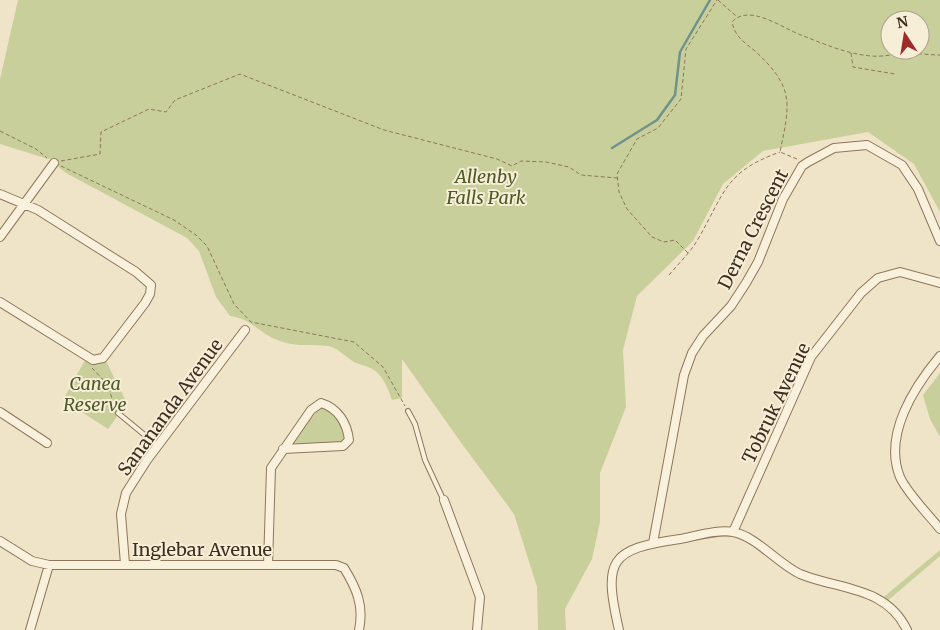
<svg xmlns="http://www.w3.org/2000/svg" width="940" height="630" viewBox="0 0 940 630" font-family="Merriweather,serif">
<rect width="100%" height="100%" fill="#f0e4c8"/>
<path fill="#c9cf9b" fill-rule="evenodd" d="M18,0H940V212L914,164L868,132L763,151L723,184L693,241L637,296L623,350L626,407L600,473V522L592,559L565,609L566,630H538L537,587L514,514L462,444L402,359V398L392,400C388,389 383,375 372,369C366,365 358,365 351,360C345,356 336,347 328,346C313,344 298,347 283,342C258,335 256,320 230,316L216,297L199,251L187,238L66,173L57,166V160L55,158L48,159L0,144V79ZM890,20H920V50H890Z
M105,359L127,403L108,429L63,400L85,360L96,363Z
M940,373V437L930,419L923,395Z
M320,407C335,409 343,425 346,439L341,443H294L293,441Z
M940,550V556L885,603L880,600Z"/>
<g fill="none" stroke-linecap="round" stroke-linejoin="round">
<path stroke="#6f938a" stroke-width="2.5" d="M612,148L657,120L675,95L680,52L710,0"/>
<defs>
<path id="service" d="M408,411L415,424L425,460L443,499
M118,413L158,446"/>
<path id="minor" d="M0,194L38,210L136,272L151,285L150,294L145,303L103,358L93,360L0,302
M0,237L54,163
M940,356C914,387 883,435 900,477C907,493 929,515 940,529
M0,412L47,443
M444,500L480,597L477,630
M733,532L811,357L861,293L878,278L900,272L940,283
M0,541L32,561L49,565H336L344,568C357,589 364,606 359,630
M653,543L684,375L692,353L703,336L731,306L746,283L758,262L783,199L802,166L808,162L834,148L867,145L902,165L918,189L940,241
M125,564L121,514L126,493L147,460L245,330
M268,565L271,468L311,410L321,403C338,408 347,423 349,440L343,446L283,449
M30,630L49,565
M619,630C603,560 609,549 680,539C696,536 718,529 733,532C756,536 778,564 800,574C839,590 886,586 907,630"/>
</defs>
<use href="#service" stroke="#8d765c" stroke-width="6"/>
<use href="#minor" stroke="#8d765c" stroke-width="10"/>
<path stroke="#8d765c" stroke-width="1" stroke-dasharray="4 2.5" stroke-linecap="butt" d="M718,0L736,16
M851,53L853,67L895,74
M0,131L36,149L47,158
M797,159L780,152C790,103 795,88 755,51C744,42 735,37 732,22C749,3 782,28 801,35C824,44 847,54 871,56C883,57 894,54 905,54C917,53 929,55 940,55
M61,161L100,154L101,132L149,109L166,112L175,100L240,74L384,130L497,159L512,166L521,161L546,162L569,167L581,175L617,178
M61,166L174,220L196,235L207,246L234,304L251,322L354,342L383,367L405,406
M688,253L675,240L664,242L652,237L627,209L619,192L617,174L637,139L658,128L681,99L686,49L717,0
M669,275C678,264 691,252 698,239C725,193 724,172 780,152
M92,368L108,385L115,409"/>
<use href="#service" stroke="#faf1dc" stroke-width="4"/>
<use href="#minor" stroke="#faf1dc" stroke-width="8"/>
</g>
<g text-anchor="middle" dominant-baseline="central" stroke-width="4" stroke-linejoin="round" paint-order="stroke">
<g font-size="18" font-style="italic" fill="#4d5a26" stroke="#f7eed8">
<text x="486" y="176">Allenby<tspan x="486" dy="21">Falls Park</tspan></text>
<text x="95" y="383">Canea<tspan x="95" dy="21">Reserve</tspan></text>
</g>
<g font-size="18" fill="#3d2e20" stroke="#f7eed8">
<text transform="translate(753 229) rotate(-63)">Derna Crescent</text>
<text transform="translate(776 403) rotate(-64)">Tobruk Avenue</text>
<text transform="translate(170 407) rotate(-54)">Sanananda Avenue</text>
<text x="202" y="549">Inglebar Avenue</text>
</g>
</g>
<g transform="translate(905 35) rotate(348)"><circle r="24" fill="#f7eed8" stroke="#ada18e"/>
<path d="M0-4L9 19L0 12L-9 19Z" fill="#9e2a2b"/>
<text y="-8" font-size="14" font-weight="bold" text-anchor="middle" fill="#3d2e20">N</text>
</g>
</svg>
